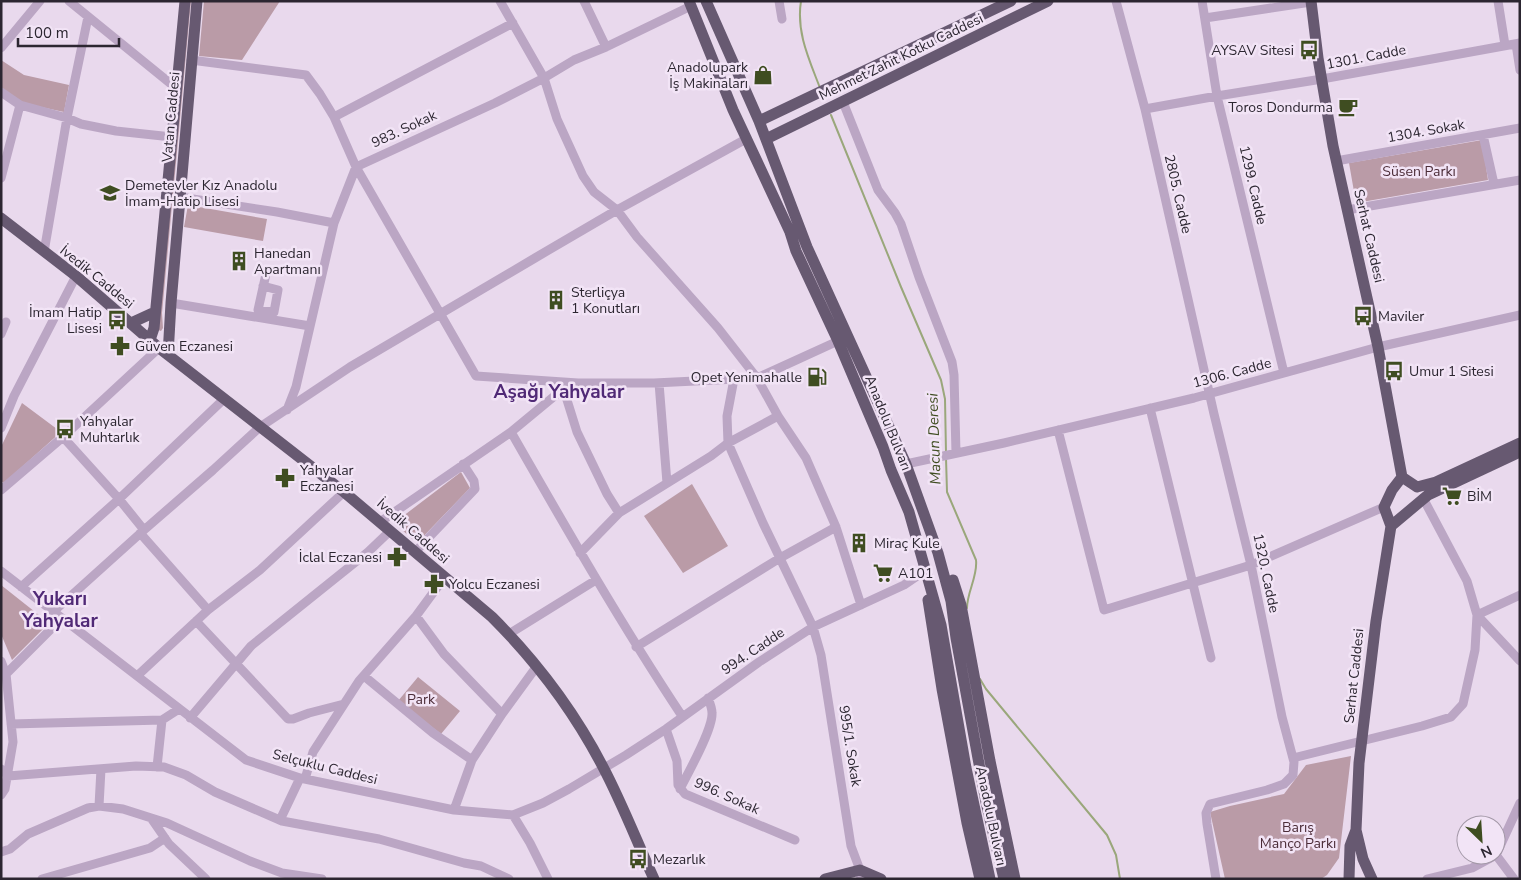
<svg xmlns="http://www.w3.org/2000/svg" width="1521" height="880" viewBox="0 0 1521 880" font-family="'Nunito Sans',sans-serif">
<rect width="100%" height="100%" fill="#e9d9ed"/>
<path fill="#ba9ba7" d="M189,1H191L162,313L163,328L161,331L158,330Z
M204,1H280L242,60L199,56Z
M1,60L24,75L69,85L64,112L27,104L16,99L1,88Z
M1482,140L1488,180L1356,203L1349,163Z
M188,205L267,219L263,241L184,227Z
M22,403L61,432L4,483L1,481V447Z
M461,472L470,488L417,543L394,523Z
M692,484L728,546L683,573L644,516Z
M1,585L49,623L12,660L1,634Z
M418,677L460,711L441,734L398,701Z
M1351,756L1339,858L1327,875L1321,879H1225L1210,812L1230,806L1284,794L1306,765Z"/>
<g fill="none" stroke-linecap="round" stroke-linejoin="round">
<path stroke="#9aa77b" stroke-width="2" d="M801,1C796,32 809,59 820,88
M831,115L901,287L941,380L945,399L946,453
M946,458L947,492L976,560C978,576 967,592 967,608
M980,679L986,689L1107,835L1116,855L1120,879"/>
<path stroke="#bba6c4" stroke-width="9" d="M69,1L176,88
M500,1L544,78L557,119L583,176L594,192L617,210L637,237L718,328L757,378L778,416L806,458L836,527L861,605
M584,1L606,47
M779,1L782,19
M1116,1L1145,109L1214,414L1251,565L1282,717L1294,762L1293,775L1284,784L1267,790L1210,804L1206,813L1207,824L1216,879
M1202,1L1217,96L1284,373
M1498,1L1505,45
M1205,18L1311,2
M1516,44L1520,70
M1,48L40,1
M191,60L306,75L320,94L334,117L356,167L476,376L578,383H654L757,378L838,341
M1,92L20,105L67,118L81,124L116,131L172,137
M843,102L878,190L895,213L901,224L919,277L952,362L954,375L956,453
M1145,109L1217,96L1322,79L1520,43
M334,117L513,23
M1483,135L1494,184
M1336,161L1520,128
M1,178L20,105
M180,197L277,212L334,223
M1347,210L1520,180
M44,252L67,118L88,17
M263,286L278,290L274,312L258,310L266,274
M171,303L310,326
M1,334L6,322
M734,379L727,416L728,443L763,523L813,627L821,655L851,846L860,870L861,879
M659,383L667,483
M562,384L577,432L607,494L619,513
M1150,408L1211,658
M287,410L296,387L334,223L356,167L495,103L544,78L574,60L606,47L691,6
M1,428L14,396L76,276
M1058,430L1104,610L1251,565L1384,507
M511,432C566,528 621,624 682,716
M63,437L119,499L144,530
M906,464L1004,443L1194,398L1378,347L1520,315
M1,490L63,437L159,348
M1423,498L1467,581L1477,615L1520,661
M380,522L511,432L563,389
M140,533L208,610
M415,552L475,489L474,481L463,464
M580,553L619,513L711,456L728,443L778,416
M1,571L246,760L300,778L454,810L513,815L543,803L569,789L626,755L666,729L759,662L813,627L904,585L926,570
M21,587L119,499L224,399
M53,612L144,530L213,470L260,427L350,367L535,258L617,210L746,139
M1477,615L1520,595
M416,616L444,654L502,714
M196,621L288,719H293L309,713L344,704
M509,634L596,580
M636,647L780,558L836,527
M1,661L6,674L13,742L5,789L1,795
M6,674L62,618
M137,676L208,610L260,570L344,492
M364,676L433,733L472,760
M190,718L251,646L368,552L390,531
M11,724L162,720L179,709
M666,729L677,761L678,785L685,794L795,840
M1293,758L1422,726L1451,717L1463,704L1475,650L1477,615
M157,767L162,720
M1,769L8,776L136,766L164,767L186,775L215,792L282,821L379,839L464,863L481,866L509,879
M305,779L313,752L359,681L416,616L444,578
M680,789C688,773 713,729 712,713C712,708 710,703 708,698
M99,806L101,769
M454,810L472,760L502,714L537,666
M513,815L530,843L548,879
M151,818L169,844L206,879
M280,820L300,778
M1,852L10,849L28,834L88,808L99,806L123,809L167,823L250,861L282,873L322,879
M1496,855L1514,879
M42,879L150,848L165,838
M1427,879L1472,868L1496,855L1520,803"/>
<path stroke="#675971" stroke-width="11" d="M689,1L733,110L790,232L796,251L838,341L883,447L891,470L909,512L941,625L966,768L990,879
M706,1L759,121L807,247L906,464L938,553L951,601L956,638L986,802L1004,879
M1311,1L1318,58L1333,146L1378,347L1402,477L1417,487
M759,121L1011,1
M766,139L1048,1
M1,218L76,276L159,348L344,492L492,617C536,661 574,711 603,767C622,803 637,842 654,879
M131,323L155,312
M150,340L154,328L156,307L185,1
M168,355L171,303L197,1
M1417,487L1436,482L1520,443
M1391,526L1428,495L1520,452
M953,580L961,605L990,761L1015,879
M928,600L942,689L967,823L980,879
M825,879L860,870L881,879
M1349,879L1350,846L1356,830
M1372,879L1363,859L1356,830L1359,763L1376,621L1391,526L1384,507L1392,490L1402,477"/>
</g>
<defs>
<symbol id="bus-bare" viewBox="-9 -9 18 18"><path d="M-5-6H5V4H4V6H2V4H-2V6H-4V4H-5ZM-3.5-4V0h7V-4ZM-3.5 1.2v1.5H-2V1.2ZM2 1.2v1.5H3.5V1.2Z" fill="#3f4d21" stroke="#f2e4f6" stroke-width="2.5" paint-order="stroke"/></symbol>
<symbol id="shop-bare" viewBox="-9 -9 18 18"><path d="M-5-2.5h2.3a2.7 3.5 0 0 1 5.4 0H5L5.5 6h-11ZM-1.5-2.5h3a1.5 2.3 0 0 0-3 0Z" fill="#3f4d21" stroke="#f2e4f6" stroke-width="2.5" paint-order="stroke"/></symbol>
<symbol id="cafe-bare" viewBox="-9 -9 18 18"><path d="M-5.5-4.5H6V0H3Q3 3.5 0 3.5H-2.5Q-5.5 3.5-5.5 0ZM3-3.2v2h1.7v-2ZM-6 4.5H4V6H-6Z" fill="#3f4d21" stroke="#f2e4f6" stroke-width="2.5" paint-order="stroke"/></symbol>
<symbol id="school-bare" viewBox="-9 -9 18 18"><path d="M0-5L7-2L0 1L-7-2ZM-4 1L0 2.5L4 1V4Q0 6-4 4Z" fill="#3f4d21" stroke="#f2e4f6" stroke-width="2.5" paint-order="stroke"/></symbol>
<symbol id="building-bare" viewBox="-9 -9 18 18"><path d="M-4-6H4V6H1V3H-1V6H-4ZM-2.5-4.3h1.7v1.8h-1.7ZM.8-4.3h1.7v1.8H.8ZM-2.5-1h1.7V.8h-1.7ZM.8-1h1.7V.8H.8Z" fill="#3f4d21" stroke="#f2e4f6" stroke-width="2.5" paint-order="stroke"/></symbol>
<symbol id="pharmacy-bare" viewBox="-9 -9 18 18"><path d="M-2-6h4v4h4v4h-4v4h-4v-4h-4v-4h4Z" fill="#3f4d21" stroke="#f2e4f6" stroke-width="2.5" paint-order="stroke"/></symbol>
<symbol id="fuel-bare" viewBox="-9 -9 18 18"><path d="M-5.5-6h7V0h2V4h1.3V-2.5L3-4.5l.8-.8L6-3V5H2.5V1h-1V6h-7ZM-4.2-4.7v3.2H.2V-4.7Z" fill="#3f4d21" stroke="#f2e4f6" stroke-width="2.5" paint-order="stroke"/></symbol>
<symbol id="supermarket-bare" viewBox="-9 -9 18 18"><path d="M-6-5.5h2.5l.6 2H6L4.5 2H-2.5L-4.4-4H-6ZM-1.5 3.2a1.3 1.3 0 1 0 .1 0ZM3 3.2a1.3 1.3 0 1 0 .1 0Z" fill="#3f4d21" stroke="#f2e4f6" stroke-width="2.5" paint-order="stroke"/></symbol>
</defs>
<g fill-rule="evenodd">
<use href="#bus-bare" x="1295" y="36" width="28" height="28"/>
<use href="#shop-bare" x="749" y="61" width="28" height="28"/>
<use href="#cafe-bare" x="1334" y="93" width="28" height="28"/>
<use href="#school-bare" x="96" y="179" width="28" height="28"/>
<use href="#building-bare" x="225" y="247" width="28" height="28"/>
<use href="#building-bare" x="542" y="286" width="28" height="28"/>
<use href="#bus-bare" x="1349" y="302" width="28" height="28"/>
<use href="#bus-bare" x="103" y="306" width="28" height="28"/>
<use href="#pharmacy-bare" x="106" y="332" width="28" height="28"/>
<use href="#bus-bare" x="1380" y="357" width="28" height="28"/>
<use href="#fuel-bare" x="803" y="363" width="28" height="28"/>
<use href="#bus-bare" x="51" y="415" width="28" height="28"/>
<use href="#pharmacy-bare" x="271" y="464" width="28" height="28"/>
<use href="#supermarket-bare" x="1438" y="482" width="28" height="28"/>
<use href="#building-bare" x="845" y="529" width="28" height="28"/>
<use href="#pharmacy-bare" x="383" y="543" width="28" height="28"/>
<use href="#supermarket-bare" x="869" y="559" width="28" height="28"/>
<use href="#pharmacy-bare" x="420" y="570" width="28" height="28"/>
<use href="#bus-bare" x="624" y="845" width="28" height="28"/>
</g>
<g text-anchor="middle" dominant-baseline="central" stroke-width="5" stroke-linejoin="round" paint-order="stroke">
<g font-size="14" fill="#2c2631" stroke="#f2e4f6" text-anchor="start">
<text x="1294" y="50" text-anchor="end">AYSAV Sitesi</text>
<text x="748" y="67" text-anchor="end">Anadolupark<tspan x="748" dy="16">İş Makinaları</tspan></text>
<text x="1333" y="107" text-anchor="end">Toros Dondurma</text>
<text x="125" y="185">Demetevler Kız Anadolu<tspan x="125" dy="16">İmam-Hatip Lisesi</tspan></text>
<text x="254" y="253">Hanedan<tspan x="254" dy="16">Apartmanı</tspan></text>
<text x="571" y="292">Sterliçya<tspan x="571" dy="16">1 Konutları</tspan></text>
<text x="102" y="312" text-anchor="end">İmam Hatip<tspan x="102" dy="16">Lisesi</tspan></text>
<text x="1378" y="316">Maviler</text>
<text x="135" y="346">Güven Eczanesi</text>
<text x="1409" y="371">Umur 1 Sitesi</text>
<text x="802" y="377" text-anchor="end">Opet Yenimahalle</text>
<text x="80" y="421">Yahyalar<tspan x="80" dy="16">Muhtarlık</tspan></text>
<text x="300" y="470">Yahyalar<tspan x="300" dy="16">Eczanesi</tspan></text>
<text x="1467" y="496">BİM</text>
<text x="874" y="543">Miraç Kule</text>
<text x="382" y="557" text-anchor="end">İclal Eczanesi</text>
<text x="898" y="573">A101</text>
<text x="449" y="584">Yolcu Eczanesi</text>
<text x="653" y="859">Mezarlık</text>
</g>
<g font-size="14" fill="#2c2631" stroke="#f2e4f6">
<text transform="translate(901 57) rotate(-26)">Mehmet Zahit Kotku Caddesi</text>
<text transform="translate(1366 57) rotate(-11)">1301. Cadde</text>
<text transform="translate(171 117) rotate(-85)">Vatan Caddesi</text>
<text transform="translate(404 129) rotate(-25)">983. Sokak</text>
<text transform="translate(1426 131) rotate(-10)">1304. Sokak</text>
<text transform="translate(1253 185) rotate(77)">1299. Cadde</text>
<text transform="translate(1178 194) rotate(77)">2805. Cadde</text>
<text transform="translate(1369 236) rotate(77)">Serhat Caddesi</text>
<text transform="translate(97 277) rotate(39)">İvedik Caddesi</text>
<text transform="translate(1232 373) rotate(-15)">1306. Cadde</text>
<text transform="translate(888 423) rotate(68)">Anadolu Bulvarı</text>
<text transform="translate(413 531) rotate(41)">İvedik Caddesi</text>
<text transform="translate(1266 573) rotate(78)">1320. Cadde</text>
<text transform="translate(753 651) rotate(-34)">994. Cadde</text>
<text transform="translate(1354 676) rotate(-84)">Serhat Caddesi</text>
<text transform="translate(850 746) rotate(81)">995/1. Sokak</text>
<text transform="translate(325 767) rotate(14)">Selçuklu Caddesi</text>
<text transform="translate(727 796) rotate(24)">996. Sokak</text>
<text transform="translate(991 816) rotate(78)">Anadolu Bulvarı</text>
</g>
<g font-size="14" fill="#4c2d39" stroke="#f2e4f6">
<text x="1419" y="171">Süsen Parkı</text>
<text x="421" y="699">Park</text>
<text x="1298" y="827">Barış<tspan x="1298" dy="16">Manço Parkı</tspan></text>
</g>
<g font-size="15" font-style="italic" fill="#3f4d21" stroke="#f2e4f6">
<text transform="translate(934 439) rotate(-92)">Macun Deresi</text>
</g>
<g font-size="19" font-weight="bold" fill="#502976" stroke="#f2e4f6">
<text x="559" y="392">Aşağı Yahyalar</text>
<text x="60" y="599">Yukarı<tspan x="60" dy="22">Yahyalar</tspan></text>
</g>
</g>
<rect width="1521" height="880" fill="none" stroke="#2c2631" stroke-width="5"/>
<g transform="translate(1481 840) rotate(155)"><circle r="24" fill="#f2e4f6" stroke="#a398a7"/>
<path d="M0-4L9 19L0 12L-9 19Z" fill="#3f4d21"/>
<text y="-8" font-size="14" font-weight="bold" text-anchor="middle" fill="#2c2631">N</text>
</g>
<path d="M18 38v8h101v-8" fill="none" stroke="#2c2631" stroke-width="2.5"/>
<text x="25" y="38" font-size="15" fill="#2c2631" stroke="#f2e4f6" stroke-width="4" paint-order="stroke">100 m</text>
</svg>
